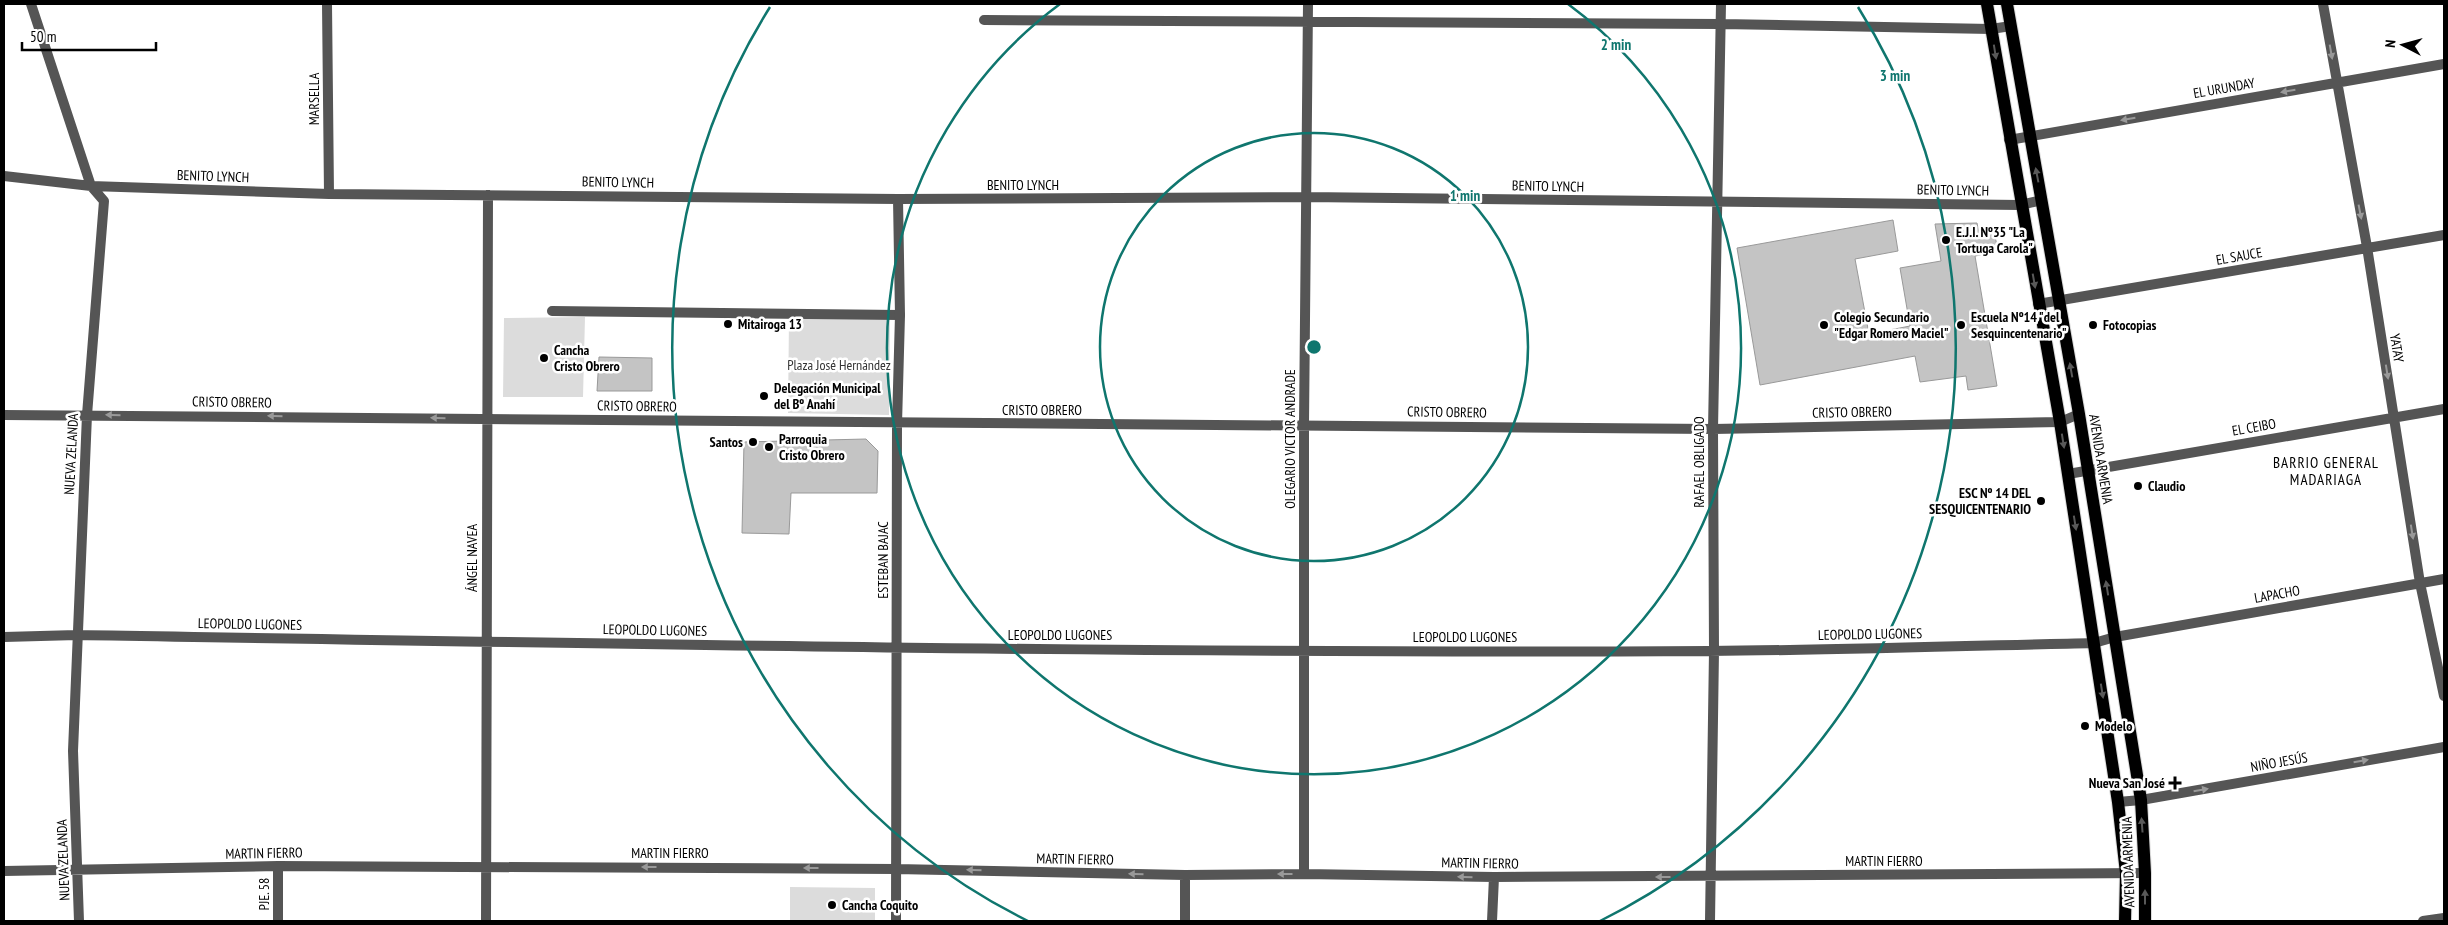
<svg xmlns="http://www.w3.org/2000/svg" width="2448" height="925" viewBox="0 0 2448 925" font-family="'PT Sans Narrow',sans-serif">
<rect width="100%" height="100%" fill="#fff"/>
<path fill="#dcdcdc" d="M789,316L890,318L889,415L788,413Z
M585,317L583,397H503L504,318Z
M790,887L875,888V921H790Z"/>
<path fill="#c4c4c4" stroke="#999" d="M1893,220L1898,251L1855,259L1869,334L1910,326L1900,268L1941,261L1935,224L1977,223L1979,233L1994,230L1998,252L1975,256L1997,386L1968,390L1966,376L1920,382L1915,356L1760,385L1737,248Z
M599,357L652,358V391H597Z
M866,439L878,451L877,493H791L789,534L742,533L744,442Z"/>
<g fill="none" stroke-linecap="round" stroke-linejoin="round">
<defs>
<path id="primary" d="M1987,4L2060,422L2118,802L2126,873L2125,921
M2007,4L2079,414L2141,800L2145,873V921"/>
</defs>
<use href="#primary" stroke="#dbdbdb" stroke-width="14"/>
<path stroke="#555" stroke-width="10" d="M552,311L900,315"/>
<path stroke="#555" stroke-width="10" d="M31,4L91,186L104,201L87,415L73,751L79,921
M327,4L329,194
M2323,4L2367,247L2420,583L2444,696
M984,20L1721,24L1991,29L2011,26
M2009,140L2444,64
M4,176L91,186L329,194L898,199L1306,197L2020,205L2042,200
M2038,304L2444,235
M4,415L1713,429L2060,422L2079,414
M2068,474L2444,409
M4,637L77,635C621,644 1165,654 1709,651C1838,650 1966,646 2094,643L2115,637L2444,579
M2118,802L2141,800L2444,747
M278,866V921
M4,871L278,866L896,869L1185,875L1304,874L1494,877L2145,873
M1304,874V424L1308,4
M486,921L488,195
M896,921L897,424L900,315L898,199
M1185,921V875
M1492,921L1494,877
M1710,921L1714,651L1713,429L1721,4
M2423,921L2444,918"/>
<use href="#primary" stroke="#000" stroke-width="12"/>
</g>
<defs><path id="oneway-solid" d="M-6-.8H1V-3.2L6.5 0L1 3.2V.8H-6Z" transform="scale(1.25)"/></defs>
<g fill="#595959">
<use href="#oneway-solid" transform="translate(1995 52) rotate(81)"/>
<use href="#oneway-solid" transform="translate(2037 175) rotate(-101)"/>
<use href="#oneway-solid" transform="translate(2034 281) rotate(80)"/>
<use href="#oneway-solid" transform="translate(2071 370) rotate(-100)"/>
<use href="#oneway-solid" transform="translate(2063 441) rotate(81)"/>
<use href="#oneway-solid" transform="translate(2075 523) rotate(81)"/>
<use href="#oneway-solid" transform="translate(2107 588) rotate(-99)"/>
<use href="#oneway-solid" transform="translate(2102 691) rotate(81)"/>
<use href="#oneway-solid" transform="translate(2142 825) rotate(-94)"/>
<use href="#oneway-solid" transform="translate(2145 897) rotate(-90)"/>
</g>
<g fill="#999">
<use href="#oneway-solid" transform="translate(2331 52) rotate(80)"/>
<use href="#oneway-solid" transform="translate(2288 91) rotate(170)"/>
<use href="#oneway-solid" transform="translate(2128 119) rotate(170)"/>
<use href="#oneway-solid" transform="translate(2360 212) rotate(79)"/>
<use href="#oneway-solid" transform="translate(2387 372) rotate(81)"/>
<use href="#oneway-solid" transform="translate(113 415) rotate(-179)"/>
<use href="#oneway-solid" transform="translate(275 416) rotate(-179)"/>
<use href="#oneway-solid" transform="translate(438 418) rotate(-179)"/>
<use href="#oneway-solid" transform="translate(2412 532) rotate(81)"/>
<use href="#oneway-solid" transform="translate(2361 761) rotate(-10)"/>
<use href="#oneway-solid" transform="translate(2201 790) rotate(-10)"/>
<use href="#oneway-solid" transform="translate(649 867) rotate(-180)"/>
<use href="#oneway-solid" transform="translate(811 868) rotate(-180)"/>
<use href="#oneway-solid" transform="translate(974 870) rotate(-179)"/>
<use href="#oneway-solid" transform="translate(1136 874) rotate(-179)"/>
<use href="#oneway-solid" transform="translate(1285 874) rotate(180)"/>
<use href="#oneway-solid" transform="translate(1465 877) rotate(-179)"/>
<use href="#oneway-solid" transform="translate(1663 877) rotate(180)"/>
</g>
<g fill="none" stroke="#0f766e" stroke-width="2.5">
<circle cx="1314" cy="347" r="214"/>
<path d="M1568 4A427 427 0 1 1 1060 4"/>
<path d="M1028 921A641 641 0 0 1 770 7M1858 7A641 641 0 0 1 1600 921"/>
</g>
<g fill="#000" stroke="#fff" stroke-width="2">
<circle cx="1946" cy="240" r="5"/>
<circle cx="728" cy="324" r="5"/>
<circle cx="1824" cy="325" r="5"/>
<circle cx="1961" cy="325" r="5"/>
<circle cx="2093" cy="325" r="5"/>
<circle cx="544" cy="358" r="5"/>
<circle cx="764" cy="396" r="5"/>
<circle cx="753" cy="442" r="5"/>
<circle cx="769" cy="447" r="5"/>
<circle cx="2138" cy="486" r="5"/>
<circle cx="2041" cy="501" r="5"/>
<circle cx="2085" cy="726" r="5"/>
<path d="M2172.5 775.5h5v5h5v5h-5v5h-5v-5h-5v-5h5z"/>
<circle cx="832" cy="905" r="5"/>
</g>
<g text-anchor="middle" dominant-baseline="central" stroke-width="5" stroke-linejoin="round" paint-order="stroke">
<g font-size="14" fill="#000" stroke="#fff">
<text transform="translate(2224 88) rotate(-10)">EL URUNDAY</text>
<text transform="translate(314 99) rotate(-90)">MARSELLA</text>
<text transform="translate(213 176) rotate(2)">BENITO LYNCH</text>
<text transform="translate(618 182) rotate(1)">BENITO LYNCH</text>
<text x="1023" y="185">BENITO LYNCH</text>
<text transform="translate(1548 186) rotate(1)">BENITO LYNCH</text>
<text transform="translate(1953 190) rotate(1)">BENITO LYNCH</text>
<text transform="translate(2239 256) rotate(-10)">EL SAUCE</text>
<text transform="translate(2397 348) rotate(81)">YATAY</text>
<text transform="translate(232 402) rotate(1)">CRISTO OBRERO</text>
<text transform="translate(637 406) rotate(1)">CRISTO OBRERO</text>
<text x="1042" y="410">CRISTO OBRERO</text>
<text transform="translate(1447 412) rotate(1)">CRISTO OBRERO</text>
<text transform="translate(1852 412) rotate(-1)">CRISTO OBRERO</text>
<text transform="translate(2254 427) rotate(-10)">EL CEIBO</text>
<text transform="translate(1290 439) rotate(-90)">OLEGARIO VICTOR ANDRADE</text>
<text transform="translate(71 454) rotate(-87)">NUEVA ZELANDA</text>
<text transform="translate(2101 459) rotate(81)">AVENIDA ARMENIA</text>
<text transform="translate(1699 462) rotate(-90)">RAFAEL OBLIGADO</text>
<text transform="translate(472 558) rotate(-90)">ÁNGEL NAVEA</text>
<text transform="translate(883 560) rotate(-90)">ESTEBAN BAJAC</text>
<text transform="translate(2277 594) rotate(-10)">LAPACHO</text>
<text transform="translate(250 624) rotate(1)">LEOPOLDO LUGONES</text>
<text transform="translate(655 630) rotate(1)">LEOPOLDO LUGONES</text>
<text transform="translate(1870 634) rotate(-1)">LEOPOLDO LUGONES</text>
<text x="1060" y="635">LEOPOLDO LUGONES</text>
<text x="1465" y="637">LEOPOLDO LUGONES</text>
<text transform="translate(2279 762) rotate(-10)">NIÑO JESÚS</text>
<text transform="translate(264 853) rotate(-1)">MARTIN FIERRO</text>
<text x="670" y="853">MARTIN FIERRO</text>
<text transform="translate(1075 859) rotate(1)">MARTIN FIERRO</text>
<text transform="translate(63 860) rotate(-92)">NUEVA ZELANDA</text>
<text x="1884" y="861">MARTIN FIERRO</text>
<text transform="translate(2128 862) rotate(-92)">AVENIDA ARMENIA</text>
<text transform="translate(1480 863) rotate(1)">MARTIN FIERRO</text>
<text transform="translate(264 894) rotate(-90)">PJE. 58</text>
</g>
<g font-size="14" font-weight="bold" fill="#000" stroke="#fff" text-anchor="start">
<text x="1956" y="232">E.J.I. Nº35 "La<tspan x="1956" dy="16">Tortuga Carola"</tspan></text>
<text x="1834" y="317">Colegio Secundario<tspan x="1834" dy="16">"Edgar Romero Maciel"</tspan></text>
<text x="1971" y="317">Escuela Nº14 "del<tspan x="1971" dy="16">Sesquincentenario"</tspan></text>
<text x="738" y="324">Mitairoga 13</text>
<text x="2103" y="325">Fotocopias</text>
<text x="554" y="350">Cancha<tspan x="554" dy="16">Cristo Obrero</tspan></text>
<text x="774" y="388">Delegación Municipal<tspan x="774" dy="16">del Bº Anahí</tspan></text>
<text x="779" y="439">Parroquia<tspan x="779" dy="16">Cristo Obrero</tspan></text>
<text x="743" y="442" text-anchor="end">Santos</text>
<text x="2148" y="486">Claudio</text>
<text x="2031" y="493" text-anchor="end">ESC Nº 14 DEL<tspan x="2031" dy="16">SESQUICENTENARIO</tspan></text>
<text x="2095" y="726">Modelo</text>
<text x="2165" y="783" text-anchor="end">Nueva San José</text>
<text x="842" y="905">Cancha Coquito</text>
</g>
<g font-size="14" fill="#333" stroke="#fff">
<text x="839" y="365">Plaza José Hernández</text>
</g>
<g font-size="15" letter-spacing="1" fill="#000" stroke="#fff">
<text x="2326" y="462">BARRIO GENERAL<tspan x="2326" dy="17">MADARIAGA</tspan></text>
</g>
</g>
<circle cx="1314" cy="347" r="8" fill="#0f766e" stroke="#fff" stroke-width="2.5"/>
<g font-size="15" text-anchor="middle" font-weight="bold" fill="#0f766e" stroke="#fff" stroke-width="5" stroke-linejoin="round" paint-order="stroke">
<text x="1616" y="50">2 min</text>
<text x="1895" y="81">3 min</text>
<text x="1465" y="201">1 min</text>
</g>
<rect width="2448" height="925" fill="none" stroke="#000000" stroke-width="10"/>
<g transform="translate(2403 45) rotate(276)" stroke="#ffffff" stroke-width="4" paint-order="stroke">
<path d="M0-4L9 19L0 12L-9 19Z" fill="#000000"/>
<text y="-8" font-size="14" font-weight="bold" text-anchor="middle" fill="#000000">N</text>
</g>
<path d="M22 42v8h134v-8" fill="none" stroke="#000000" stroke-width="2.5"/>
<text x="30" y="42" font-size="15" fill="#000000" stroke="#ffffff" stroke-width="4" paint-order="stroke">50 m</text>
</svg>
